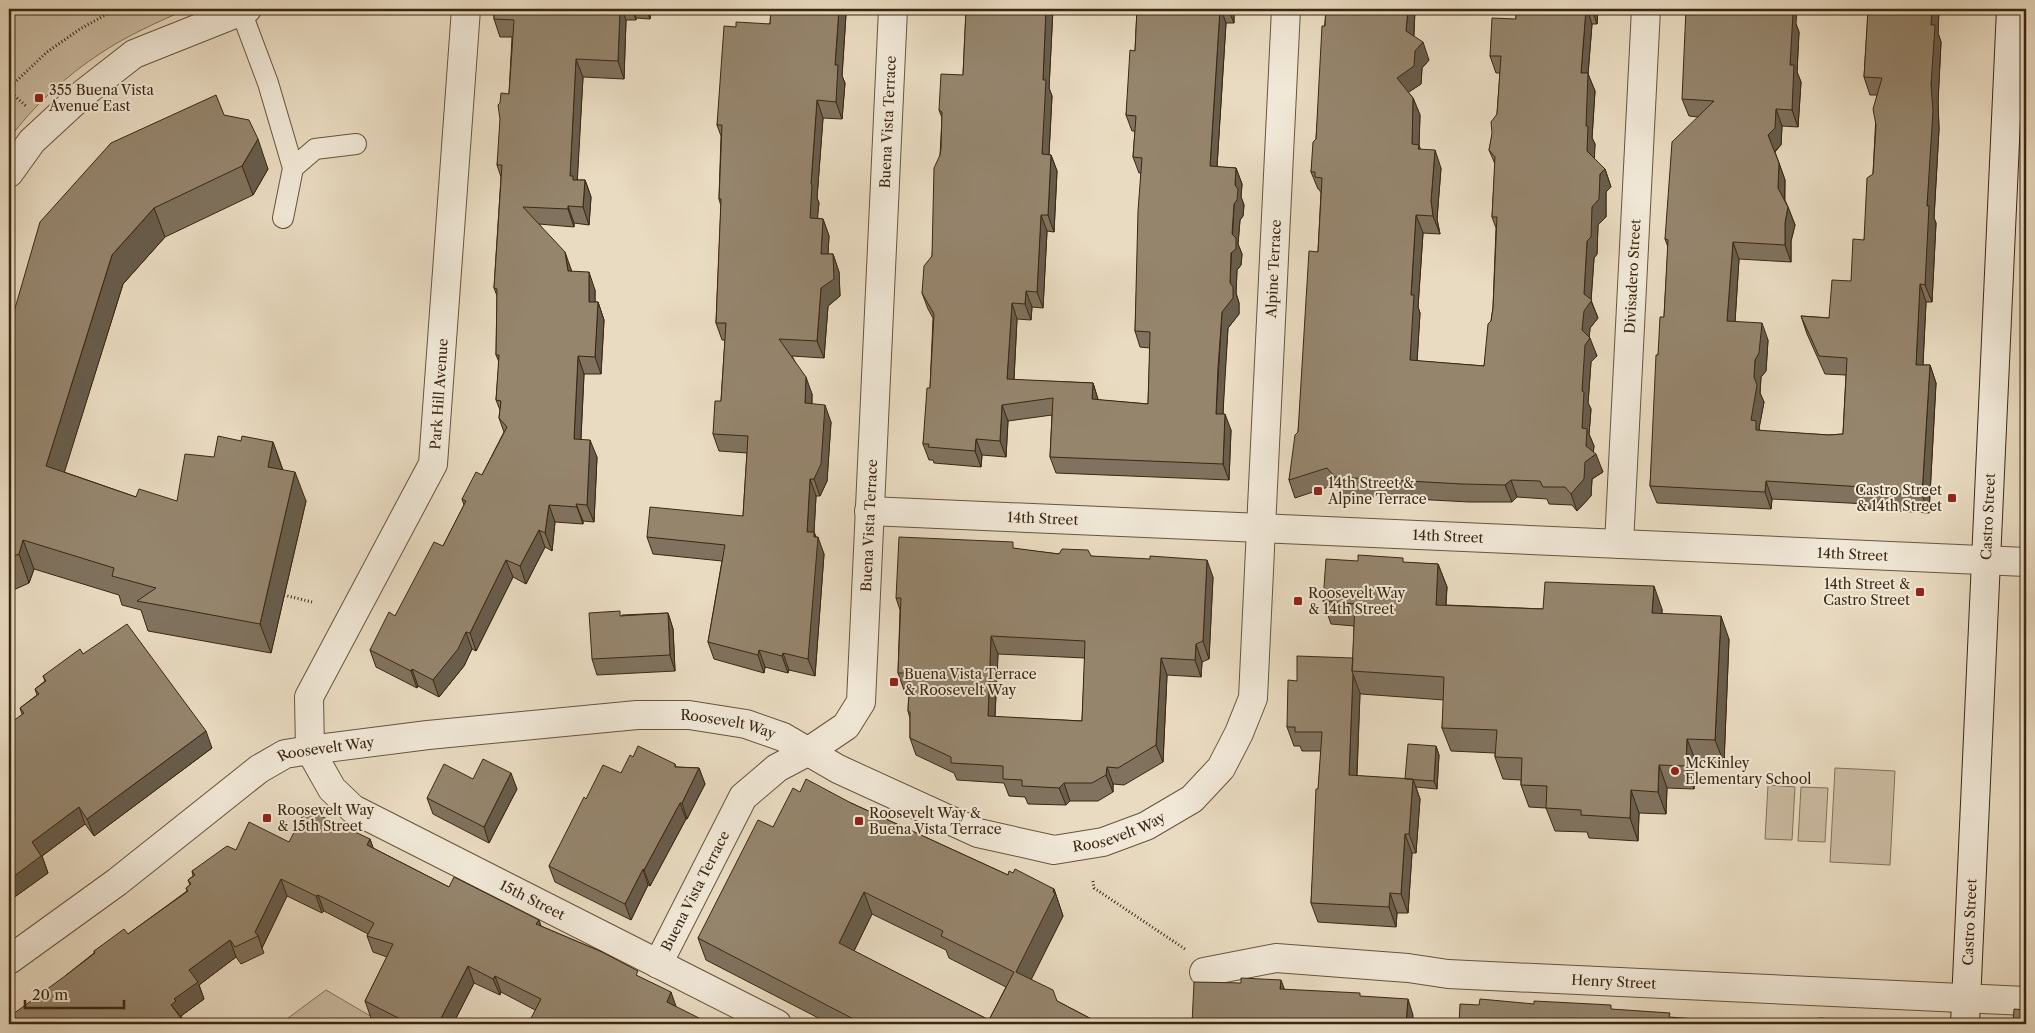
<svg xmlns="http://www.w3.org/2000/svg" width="2035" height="1033" viewBox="0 0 2035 1033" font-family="'Libre Caslon Text',serif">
<rect width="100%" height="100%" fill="#e9dbc1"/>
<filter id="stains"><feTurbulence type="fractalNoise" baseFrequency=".004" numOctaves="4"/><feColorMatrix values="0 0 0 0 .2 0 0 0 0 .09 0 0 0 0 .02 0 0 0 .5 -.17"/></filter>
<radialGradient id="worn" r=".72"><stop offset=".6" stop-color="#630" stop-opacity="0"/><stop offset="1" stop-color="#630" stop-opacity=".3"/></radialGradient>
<path fill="#cbbca3" stroke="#83725a" d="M9,9H187C158,22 128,35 101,53C67,75 33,106 9,139Z
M1835,768L1895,771L1890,865L1830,862Z
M1768,785L1795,787L1792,840L1765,839Z
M1801,787L1828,788L1825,842L1798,841Z
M326,990L384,1024H280Z"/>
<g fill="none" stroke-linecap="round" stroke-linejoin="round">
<defs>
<path id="service" d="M241,11L268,83L293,168L283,218
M293,168L315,149L356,144"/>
<g id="minor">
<path id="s1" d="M466,9L433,464L309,697L310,750L332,789L353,809L777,1024"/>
<path d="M9,173L32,141L84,93L134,54L247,9"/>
<path id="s2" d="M869,511L1261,528L1286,9"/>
<path id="s3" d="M1619,544L1646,9"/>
<path id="s4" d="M658,964L743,797L777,768L809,751L846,726L861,702L893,9"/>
<path id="s5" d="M1204,972L1276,958L1408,968L1448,974L2026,1001"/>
</g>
<g id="tertiary">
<path id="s6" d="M9,960L117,882L259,769L285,754L310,750L428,735L637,715H689L746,724L783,737L838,769L978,833L1054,850L1103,842L1146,826L1192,799L1221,768L1239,733L1253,698L1261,528L2026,562"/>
</g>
<g id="secondary">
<path id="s7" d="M1965,1024L2011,9"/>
</g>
</defs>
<use href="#service" stroke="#66543d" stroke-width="22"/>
<use href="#minor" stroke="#66543d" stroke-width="30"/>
<use href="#tertiary" stroke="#66543d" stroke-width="30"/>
<use href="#secondary" stroke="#3b2711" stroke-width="30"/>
<path stroke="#3b2711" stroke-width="3" stroke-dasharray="1 2.5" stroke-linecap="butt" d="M9,88L47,52L80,29L116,9
M9,91L26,106
M284,595L312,602
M1093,881L1094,888L1185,949"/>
<use href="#service" stroke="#f1e8d7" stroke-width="20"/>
<use href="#minor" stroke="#f1e8d7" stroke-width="28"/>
<use href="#tertiary" stroke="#f1e8d7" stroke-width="28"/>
<use href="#secondary" stroke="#f1e8d7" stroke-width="28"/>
</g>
<path fill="#80725e" stroke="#3b2711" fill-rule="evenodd" d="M494,9H651L650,19L636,18V20H626L624,79L583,77L577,180H585L591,197L589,225L574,223V227L539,224L571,269V271L595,290V302H598L604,320L601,374H584L581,439L597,457L594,522L583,521V524L555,522L552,551L545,547L526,584L513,577L476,651L472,649L464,666L439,697L418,686L417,688L376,667L370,650L395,616L443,546L464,505L462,499L482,475L504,432L499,418L500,410L496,400L499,362L496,355L497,296L494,288L501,177L497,165L509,94L512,37H500L494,19Z
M771,9H845L846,14L842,76L845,83L842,119L823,118L817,198L819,203L817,218L823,219L829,236L828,254H833L839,272L840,296L828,306L824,358L792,356L812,394V404L831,422L827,481L820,496H816L814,532L824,554L815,676L789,670L788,673L765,667L764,673L714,659L708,642L722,561L653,554L647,537L743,516L747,453L719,451L713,434L721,401L725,340H722L716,323L721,206L719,199L721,136L717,125L736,27L770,24Z
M955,9H1053L1049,88L1052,96L1049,155H1051L1057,171L1054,232L1047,231L1043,308L1032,307L1031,320L1017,319L1014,380L1093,383L1098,400L1148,404L1150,348L1140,347L1135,331L1141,173H1139L1133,157L1135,131H1132L1126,115L1135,51L1137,9H1234V23H1226L1217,167L1236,168L1242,184L1241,197L1244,205L1243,216L1240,220L1238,244L1242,254L1241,265L1237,270L1236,293L1239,303V314L1228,328L1224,384L1223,414L1231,430L1229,480L1056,473L1050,457L1052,415L1008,421L1006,457L982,455L981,467L934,463L933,460H929L923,444L930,388L933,318L928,309L922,293L932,256L940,155L942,118L939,110L963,75L966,11H956Z
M1326,9H1415L1414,36L1429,60L1422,68L1421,84L1408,92L1413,98L1420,115L1419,145L1420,149L1441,168L1437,219L1440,234L1423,233L1418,307L1420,313L1417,361L1484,366L1493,308L1496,228L1492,217L1495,164L1489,150L1497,114L1500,73H1496L1490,56L1516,19V9H1598L1597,24H1592L1588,74L1595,91L1592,138L1595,144L1594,158L1605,169L1611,187L1606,192V217L1598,225L1597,254L1594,258L1591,300L1598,318L1590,328L1589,338L1597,356L1591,362L1588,403L1591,409L1589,434L1594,446L1593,452L1603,472L1592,479L1591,496L1577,511L1572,505L1549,504L1547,499L1517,497L1512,502H1469L1341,495L1334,485L1295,498L1289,480L1298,432L1318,252L1321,193L1319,189H1318L1311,172L1316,139Z
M1860,9H1939L1938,33L1941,42L1938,102L1939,129L1934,218L1936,223L1932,302H1926L1923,365H1930L1936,383L1929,513L1869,509L1867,504L1772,499L1771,509L1657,503L1650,486L1658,355L1664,317L1668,247L1665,239L1698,117L1689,116L1682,99L1796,24L1799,32L1797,72L1801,82L1798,127L1782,126L1781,145L1775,152L1785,180V200L1788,207L1795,225L1791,241V262L1739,259L1735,321L1768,340L1766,371L1761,377L1760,393L1764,402L1759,428L1760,431L1829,435L1843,434L1846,375L1825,374L1807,334L1801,316L1829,318L1851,281L1864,240L1873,174L1877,95H1870L1864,77L1868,15L1867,11H1861Z
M224,115L268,169L253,195L165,237L123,284L64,472L136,497L177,501L214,457L241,441L273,442L283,470L306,501L271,653L148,631L141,610L122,605L119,595L34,569L29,583L9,592V329Z
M1015,549L1059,554L1091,556L1213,577L1209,659L1202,662L1201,677L1167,675L1163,762L1124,785L1113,784V792L1098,801H1070L1066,805L1028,804L1025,797L1009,796L1004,783L957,780L954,773L916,755L910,738V718L908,711L909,690H904L898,673L900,610L896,598ZM998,654L1085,658L1082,721L995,717Z
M1358,561L1438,564L1447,587L1446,605L1543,609H1662V614L1729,639L1724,763L1696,762L1694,789L1667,788L1666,814L1639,813L1638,841L1589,838L1587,832L1555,831L1546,808L1529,807L1521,785V780L1503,779L1495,757V753L1451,751L1442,728L1444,700L1361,694L1360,693L1357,776L1405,779L1436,746L1439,755L1437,789L1416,787L1420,799L1416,853H1412L1408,913H1397L1396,927L1318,922L1311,903L1321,751H1302L1300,746H1294L1287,727L1297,681L1353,658L1354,626L1331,624L1323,601Z
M668,613L673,629L675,671L597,675L592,659L622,615Z
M83,654L212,748L94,836L85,824L42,856L48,873L9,901L22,714L20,708L37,695L35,689L45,681L43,676Z
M633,757L675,764L676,767L699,768L705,784L687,819H686L650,886L648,885L631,920L555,882L549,866L586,799L621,773Z
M473,779L517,789L489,843L433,814L427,798Z
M800,792L851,803L1008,875L1013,873L1054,889L1063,916L1031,979L1057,1001L1101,1024H830L706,960L698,938L773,827ZM872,914L946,950L949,958L1006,987L989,1020L854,951Z
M370,839L373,848L449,887L602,952L535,1010L501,992L500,995L474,983L453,1024H384L371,1018L365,1001L387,957L373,952L367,936L368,934L324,911L322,913L287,896L262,948L264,953L241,964L236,957L199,985L204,999L181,1016L65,976L94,953V951L128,934L187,891L186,888L190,885L188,880L193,876L192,871L236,850L289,842Z"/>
<path fill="#685d4c" stroke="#3b2711" d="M620,9H622L626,20L624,79L618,61Z
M632,9H633L636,18V20Z
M646,9H651L650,19Z
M839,9H845L846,14L842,76L845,83L842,119L836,102L835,65Z
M1046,9H1053L1049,88L1052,96L1048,170L1042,154L1043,80Z
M1220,9H1221L1226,23L1216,182L1210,166Z
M1228,9H1234V23Z
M1408,9H1415L1413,48L1406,31Z
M1586,9H1587L1592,24L1588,74L1595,91L1592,138L1595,144L1594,168L1587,151L1581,73Z
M1592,9H1598L1597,24Z
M1790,9H1797L1796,24L1799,32L1797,72L1801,82L1798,127L1792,110L1790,65Z
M1932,9H1939L1938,33L1941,42L1938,102L1939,129L1934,218L1936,223L1932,302L1925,285L1927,206L1931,85V25Z
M1423,42L1429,60L1422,68L1421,84L1403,96L1397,78L1415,51Z
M576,59L583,77L577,186L570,176Z
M1413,98L1420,115L1419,145L1425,162L1412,144Z
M817,100L823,118L817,198L819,203L816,235L810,218L811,184Z
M1776,109L1782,126L1781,145L1774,152L1768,135Z
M258,139L268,169L253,195L242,166Z
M1435,150L1441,168L1437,219L1440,234L1433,216L1431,201Z
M1051,155L1057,171L1054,232L1048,215Z
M1779,163L1785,180L1784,206L1778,188Z
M1236,168L1242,184L1241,197L1244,205L1243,216L1240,220L1238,244L1242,254L1241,265L1237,270L1236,293L1239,303V314L1228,328L1222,430L1216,414L1222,312L1230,283Z
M1605,169L1611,187L1606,192V217L1598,225L1597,254L1594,258L1591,301L1598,318L1590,328L1589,340L1590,338L1597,356L1591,362L1588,403L1591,409L1589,434L1594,446L1593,457L1596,454L1603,472L1592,479L1591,496L1577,511L1571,494L1586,446L1582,428V330L1587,241L1592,207L1600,174Z
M585,180L591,197L589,225L583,207Z
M568,206L574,223V227L568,209Z
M1788,207L1795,225L1791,241V262L1785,245V223Z
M154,208L165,237L123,284L57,496L46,466L112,255Z
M1041,215L1047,231L1043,308L1037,292Z
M1416,215L1423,233L1418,307L1420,313L1416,378L1410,360L1411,295Z
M823,219L829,236L827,271L821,254Z
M1733,242L1739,259L1734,338L1727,321Z
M565,252L571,269L574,288L568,271Z
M833,254L839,272L840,296L828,306L824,358L817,341L821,288Z
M589,272L595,290V319L589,302Z
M1920,284L1926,302L1922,382L1916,365Z
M1026,291L1032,307L1031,320L1025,304Z
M598,302L604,320L601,374L595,357Z
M1012,303L1017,319L1013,395L1007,379Z
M1762,323L1768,340L1766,371L1761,377L1760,393L1764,402L1759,428L1763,438L1762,448L1751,420L1755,360Z
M578,356L584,374L580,456L574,439Z
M1930,365L1936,383L1929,513L1922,495Z
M806,377L812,394L811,421L805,403Z
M1093,383L1098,399V415L1092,399Z
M825,405L831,422L827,481L820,496L814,479Z
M1002,405L1008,421L1006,457L1000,441Z
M1225,414L1231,430L1229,480L1223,464Z
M976,439L982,455L981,467L975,451Z
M590,440L597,457L594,522L587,505Z
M273,442L283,471L268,467Z
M295,472L306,501L271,653L260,624Z
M810,479L816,496L813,549L807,532Z
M1511,480L1517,497L1512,502L1505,485Z
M1766,481L1772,499L1771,509L1765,492Z
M576,504L583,521V524L577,507Z
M549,505L555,522L552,551L545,533Z
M539,530L545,547L526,584L520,566Z
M814,532L817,541L818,537L824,554L815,676L808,659Z
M23,540L34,569L29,583L19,554Z
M506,560L513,577L476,651L470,633Z
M1207,560L1213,577L1209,659L1203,641Z
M1438,564L1447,587L1444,627L1436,605Z
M1654,586L1662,609L1661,636L1652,613Z
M668,613L673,629L675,671L670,655Z
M1721,616L1729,639L1724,763L1715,740Z
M466,632L472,649L464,666L439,697L433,680Z
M991,636L998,654L994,733L988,716Z
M1196,644L1202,662L1201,677L1195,660Z
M759,650L765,667L764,673L758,655Z
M783,653L789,670L788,673L782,656Z
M1161,658L1167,675L1163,762L1156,745Z
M412,669L418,686L417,688L411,671Z
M1353,674L1360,693L1356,794L1349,775Z
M206,731L212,748L94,836L87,819Z
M1687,739L1696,762L1694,789L1686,766Z
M1436,746L1439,755L1437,789L1434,781Z
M1659,765L1667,788L1666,814L1658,792Z
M1107,767L1113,784V792L1106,775Z
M699,768L705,784L687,819L682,803Z
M511,773L517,789L489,843L484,827Z
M1413,779L1420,799L1416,853L1409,834Z
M1064,783L1070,801L1066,805L1059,788Z
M1631,790L1639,813L1638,841L1630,818Z
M680,803L686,819L650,886L644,870Z
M79,807L85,824L42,856L48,873L9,901V880L32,842Z
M1405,834L1412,853L1408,913L1401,894Z
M370,839L376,856L367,845Z
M643,869L648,885L631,920L625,904Z
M281,879L287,896L262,948L258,936L255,932Z
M1054,889L1063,916L1024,994L1016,972Z
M864,892L872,914L847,965L839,943Z
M1390,893L1397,913L1396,927L1389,907Z
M318,895L324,911L322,913L316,896Z
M539,920L545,937L536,924Z
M230,940L236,957L199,985L204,999L181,1016L182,1018L171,1005L189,970Z
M468,966L474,983L453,1024H438Z
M495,976L501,992L500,995L493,979Z
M1281,980L1287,996L1280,989Z
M671,992L677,1009L667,1002Z
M1408,999L1413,1015V1024H1406Z"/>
<path fill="#95856d" stroke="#3b2711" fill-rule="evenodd" d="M494,9H620L618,61L576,59L570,176H573V180H585L583,207L568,206V209L523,207L565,252L568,271L589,272V302H598L595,357L578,356L574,439L590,440L587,505L576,504L577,507L549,505L545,533L539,530L520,566L506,560L470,633L466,632L458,649L433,680L412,669L411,671L370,650L389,612L395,616L434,542L443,546L466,501L462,499L476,472L482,475L507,427L499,418L501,401L496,400L499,355H496L497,289L494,288L502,165H497L500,119L498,105L500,103L501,93L509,94L514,20L494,19Z
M771,9H839L835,65H838L836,102L817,100L811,184L812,185L810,218L823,219L821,254H833L834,279L821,288L817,341L779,339L806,377L805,403L825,405L821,464L814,479H810L807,532H814V537H818L808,659L783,653L782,656L759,650L758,655L708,642L725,545L647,537L650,507L743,516L748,436L713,434L715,401H721L726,323H716L721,199H719L722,125H717L724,26L736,27V22L770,24Z
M966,9H1046L1043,80H1046L1042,154L1051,155L1048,215H1041L1037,292L1026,291L1025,304L1012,303L1007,379L1093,383L1092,399L1148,404L1150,332L1135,331L1138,211L1142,158L1133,157L1136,116L1126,115L1130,50L1135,51L1137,9H1220L1210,166L1236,168L1235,185L1238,189L1237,200L1234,204L1232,234L1236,238V249L1231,253L1230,283L1233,287V298L1222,312L1218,368L1216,414H1225L1223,464L1050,457L1053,398L1002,405L1000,441L976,439L975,451L928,447L929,444H923L927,388H930L934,314L922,293L924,266L932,256L934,168L940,155L941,149L942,112L939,110L941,74L963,75Z
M1326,9H1408L1406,31L1423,42L1415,51L1414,66L1397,78L1413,98L1412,144L1419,145L1418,149L1435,150L1431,201L1433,216L1416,215L1411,295H1414L1410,360L1484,366L1488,324L1491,321L1493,308L1497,217H1492L1495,157L1489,150L1492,133L1491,122L1497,114L1501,56H1490L1492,18L1516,19V9H1586L1581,73H1588L1586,126H1588L1587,151L1605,169L1600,174L1599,199L1592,207L1591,237L1587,241L1584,294L1592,300L1584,311L1582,330L1590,338L1585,345L1582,391L1584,392L1582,428L1587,429L1586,446L1596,454L1585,462L1584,479L1571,494L1565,487H1543L1540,481L1511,480L1505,485L1462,484L1335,477L1327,468L1289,480L1295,435L1298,432L1309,251L1318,252L1322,178L1315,177V172H1311L1313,142L1316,139L1322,26H1325Z
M1686,9H1790V14H1793L1790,65H1794L1792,110L1776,109L1775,128L1768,135L1779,163L1778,188L1788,207L1785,223V245L1733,242L1727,321L1762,323L1759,353L1755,360L1754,377L1757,385L1751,420L1756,421V430L1829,435L1843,434L1847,358L1819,356L1801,316L1829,318L1832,280L1851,281L1853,239L1864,240L1867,178L1873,174L1876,125L1873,109L1882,78L1864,77L1868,9H1932L1931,25H1935L1931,85L1933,111L1927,206H1929L1925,285L1920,284L1916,365H1930L1922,495L1862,492L1863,487L1766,481L1765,492L1650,486L1656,355H1658L1660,317H1664L1668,240L1665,239L1672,142L1714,101L1682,99Z
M216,95L224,115L249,120L258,139L242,166L154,208L112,255L46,466L136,497L139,489L177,501L185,454L214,457L218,436L241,441L242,436L273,442L268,467L295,472L260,624L137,601L156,588L112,576L114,568L23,540L19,554L9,558V329L40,222L111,143Z
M899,537L1013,542V548L1059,554L1062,549L1088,550L1091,556L1150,559V556L1207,560L1203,641L1196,644L1195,660L1161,658L1156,745L1118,768L1107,767L1106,775L1092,783H1064L1059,788L1022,786V780L1003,779V766L951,763V757L910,738V712L908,711L910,673H898L901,598H896ZM991,636L1085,641L1082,721L988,716Z
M1358,555L1403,558V562L1438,564L1436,605L1543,609L1545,582L1597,584L1654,586L1652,613L1721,616L1715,740L1687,739L1686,766L1659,765L1658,792L1631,790L1630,818L1581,815V810L1546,808L1547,786L1521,785L1522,758L1495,757L1497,730L1442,728L1444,677L1352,671L1355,604L1323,601L1326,559L1358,561Z
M620,611V616L668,613L670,655L592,659L589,613Z
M127,624L206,731L87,819L79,807L32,842L41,856L9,880V724L24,713L20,708L39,694L35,689L46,681L43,676L80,649L83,654Z
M1297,656L1353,658L1352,671L1353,674L1349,775L1413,779L1409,834H1405L1401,894L1390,893L1389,907L1311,903L1316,789H1318L1322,732H1295V727H1287L1288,680L1297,681Z
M1408,744L1436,746L1434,781L1405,779Z
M638,746L675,764V767L699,768L682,803H680L644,870L643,869L625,904L549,866L584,797L586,799L603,765L621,773L630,755L633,757Z
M483,759L511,773L484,827L427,798L444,764L473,779Z
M806,779L851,803L1008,875L1009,871L1013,873L1015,869L1054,889L1053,892L1055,894L1016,972L1053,990L1057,1001L1101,1024H863L698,938L758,820L773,827L793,788L800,792ZM864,892L943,931L941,936L1014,972L989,1020L839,943Z
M306,809L370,839L367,845L449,887L454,877L539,920L536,924L602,952L638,971L636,975L671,992L667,1002L711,1024H528L541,999L495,976L493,979L468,966L438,1024H410L365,1001L393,944L367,936L374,923L318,895L316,896L281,879L255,932L258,936L235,947L230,940L189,970L198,982L174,999L176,1001L171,1005L184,1022L181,1024H9V1017L65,976L95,953L94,951L124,929L128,934L188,891L186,888L191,884L188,880L195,875L192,871L227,846L236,850L249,822L289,842Z
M1241,978L1281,980L1280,989L1360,993V996L1408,999L1406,1024H1192L1194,982L1241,983Z
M1480,999L1534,1004V1001L1611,1005V1009L1670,1013L1669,1017L1696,1019V1024H1459L1460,1004L1479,1005Z
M2014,1009L2026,1010V1024H2013Z
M1819,1018L1883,1022V1024H1819Z"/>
<g fill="#8f2418" stroke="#f1e8d7" stroke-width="2">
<rect x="34" y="93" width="10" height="10" rx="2.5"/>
<rect x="1313" y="486" width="10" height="10" rx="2.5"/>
<rect x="1947" y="493" width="10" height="10" rx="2.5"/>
<rect x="1915" y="587" width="10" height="10" rx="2.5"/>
<rect x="1293" y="596" width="10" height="10" rx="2.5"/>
<rect x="889" y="677" width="10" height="10" rx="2.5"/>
<circle cx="1675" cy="771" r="5"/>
<rect x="262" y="813" width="10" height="10" rx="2.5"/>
<rect x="854" y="816" width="10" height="10" rx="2.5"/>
</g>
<g text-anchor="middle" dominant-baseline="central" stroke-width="4" stroke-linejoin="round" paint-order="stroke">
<g font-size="14" fill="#3b2711" stroke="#f1e8d7" text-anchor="start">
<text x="49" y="90">355 Buena Vista<tspan x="49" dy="16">Avenue East</tspan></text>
<text x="1328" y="483">14th Street &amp;<tspan x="1328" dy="16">Alpine Terrace</tspan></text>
<text x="1942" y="490" text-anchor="end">Castro Street<tspan x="1942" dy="16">&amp; 14th Street</tspan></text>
<text x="1910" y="584" text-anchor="end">14th Street &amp;<tspan x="1910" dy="16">Castro Street</tspan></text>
<text x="1308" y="593">Roosevelt Way<tspan x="1308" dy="16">&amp; 14th Street</tspan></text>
<text x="904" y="674">Buena Vista Terrace<tspan x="904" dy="16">&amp; Roosevelt Way</tspan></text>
<text x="1685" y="763">McKinley<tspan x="1685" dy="16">Elementary School</tspan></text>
<text x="277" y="810">Roosevelt Way<tspan x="277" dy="16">&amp; 15th Street</tspan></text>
<text x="869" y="813">Roosevelt Way &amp;<tspan x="869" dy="16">Buena Vista Terrace</tspan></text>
</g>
<g font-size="14" fill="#3b2711" stroke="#f1e8d7">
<text stroke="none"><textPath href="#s4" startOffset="922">Buena Vista Terrace</textPath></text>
<text stroke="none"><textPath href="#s2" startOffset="652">Alpine Terrace</textPath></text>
<text stroke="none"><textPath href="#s3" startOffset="268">Divisadero Street</textPath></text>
<text transform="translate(439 394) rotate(-86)">Park Hill Avenue</text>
<text stroke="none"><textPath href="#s7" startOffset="508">Castro Street</textPath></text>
<text stroke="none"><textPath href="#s2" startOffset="174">14th Street</textPath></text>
<text stroke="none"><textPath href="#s4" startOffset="518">Buena Vista Terrace</textPath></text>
<text stroke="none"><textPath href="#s6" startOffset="1769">14th Street</textPath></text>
<text stroke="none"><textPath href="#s6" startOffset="2174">14th Street</textPath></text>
<text stroke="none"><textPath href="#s6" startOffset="791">Roosevelt Way</textPath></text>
<text stroke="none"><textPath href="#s6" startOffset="386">Roosevelt Way</textPath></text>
<text stroke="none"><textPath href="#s6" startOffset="1211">Roosevelt Way</textPath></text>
<text stroke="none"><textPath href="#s4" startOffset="82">Buena Vista Terrace</textPath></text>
<text stroke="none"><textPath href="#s1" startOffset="1048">15th Street</textPath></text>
<text stroke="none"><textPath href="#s7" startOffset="102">Castro Street</textPath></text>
<text stroke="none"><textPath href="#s5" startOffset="412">Henry Street</textPath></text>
</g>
</g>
<rect width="2035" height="1033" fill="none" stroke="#e9dbc1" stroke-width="30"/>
<rect x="10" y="10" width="2015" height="1013" fill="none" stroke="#3b2711" stroke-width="2.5"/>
<rect x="15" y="15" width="2005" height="1003" fill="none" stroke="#3b2711"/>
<path d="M25 1000v8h99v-8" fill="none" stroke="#3b2711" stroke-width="2.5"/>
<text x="32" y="1000" font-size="15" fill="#3b2711" stroke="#f1e8d7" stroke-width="4" paint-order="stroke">20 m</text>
<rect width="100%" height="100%" filter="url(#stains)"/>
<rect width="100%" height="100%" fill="url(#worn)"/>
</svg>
